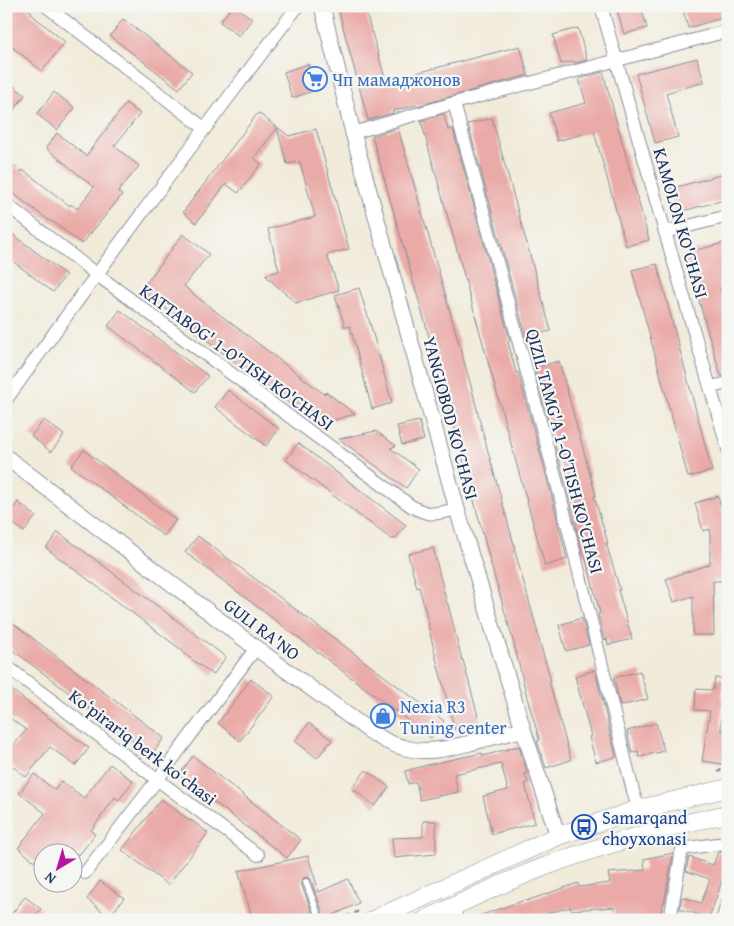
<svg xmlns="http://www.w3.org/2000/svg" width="734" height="926" viewBox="0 0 734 926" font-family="'Gentium Book Plus',serif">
<rect width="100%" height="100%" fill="#f6f6f2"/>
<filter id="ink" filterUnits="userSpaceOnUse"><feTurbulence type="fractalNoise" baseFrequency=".02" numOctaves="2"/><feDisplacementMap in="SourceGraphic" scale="10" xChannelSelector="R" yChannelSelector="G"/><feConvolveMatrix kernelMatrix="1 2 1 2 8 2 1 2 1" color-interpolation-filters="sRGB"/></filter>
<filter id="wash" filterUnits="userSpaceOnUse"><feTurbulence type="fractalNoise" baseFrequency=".0096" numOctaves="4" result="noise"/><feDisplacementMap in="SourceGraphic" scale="20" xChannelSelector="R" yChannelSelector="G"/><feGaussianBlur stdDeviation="1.12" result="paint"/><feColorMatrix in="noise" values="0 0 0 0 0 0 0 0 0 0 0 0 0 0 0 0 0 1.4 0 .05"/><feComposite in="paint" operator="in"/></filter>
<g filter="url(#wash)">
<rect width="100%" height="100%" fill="#f1ebda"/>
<g id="blocks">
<path fill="#eaaaa7" d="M6,6H24L32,12L31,14L65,42L42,71L6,42Z
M232,6H235L252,19L239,36L220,22Z
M361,6H364L386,81L520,46L528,75L417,106V105L393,111V113L368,120L339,12Z
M616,6H641L647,28L624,34Z
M682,6H728V16L688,28Z
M123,19L192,72L179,89L110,36Z
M578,28L587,60L575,63L574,61L561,64L553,35Z
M697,58L704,82L666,93L678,137L655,143L636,74Z
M308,64L316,90L292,98L284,72Z
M603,72L649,240L626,246L594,131L557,141L549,113L586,103L579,79Z
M6,80L25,95L6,121Z
M54,92L75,108L57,130L37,114Z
M126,103L140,114L114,146L139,166L118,192L122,195L82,244L52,221L51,222L6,188V160L22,172L23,170L70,206L71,204L77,209L94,187L46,148L57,133L86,156Z
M258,113L289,136L316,129L349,249L327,255L339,290L296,303L265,275L279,271L268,229L315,217L300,162L287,164L277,128L254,158L261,164L238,193L226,184L196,223L183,212Z
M444,114L448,130L453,129L510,341L508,342L516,373L518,372L551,493L567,559L545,566L421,121Z
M492,118L551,331L526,337L468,124Z
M398,128L473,393L482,430L515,548H514L538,633H537L551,681H549L571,760L546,768L537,741H539V738L528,701L513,640L492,568L449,407L372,136Z
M728,173V199L675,213L669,189Z
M6,229L66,275L53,292L6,256Z
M183,234L209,254L184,286L193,294L324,394L326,392L355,414L320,424L292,402L290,404L141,290Z
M728,242V287L720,288L728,316V375L721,376L685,253Z
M657,264L712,471L688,477L632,270Z
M359,288L370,323L392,403L372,409L350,326L345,327L335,295Z
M120,310L208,376L195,392L108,326Z
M559,361L596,496H594L608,543H606L620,590H618L632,639L608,645L607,639L604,640L598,614L600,613L585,555H583L567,489L534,368Z
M228,390L279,429L266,446L215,407Z
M44,420L64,435L51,452L31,436Z
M419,421L424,440L402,445L397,426Z
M376,431L396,446L390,448L419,469L406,488L365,458L339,439Z
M298,443L406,525L395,539H391L286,460Z
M84,450L176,520L164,536L71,466Z
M718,496L726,524L727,581H713L714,635H693V596L674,602L666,579L710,564V529L703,531L695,503Z
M18,502L36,516L24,532L6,518Z
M58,532L226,657L213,675L182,652L183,651L46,548Z
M198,536L444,721L431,738L185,552Z
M433,548L447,604H448L462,660H463L480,724L455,730L436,658L428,625H429L419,587L417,588L408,554Z
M6,618L164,738L151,755L6,645Z
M582,618L589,645L566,651L559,625Z
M595,670L616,757L596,762L589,737L591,736L575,676Z
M640,671L648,699L620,706L614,678Z
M715,678L723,679L721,730L727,731L722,764L702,761L710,711L695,710L696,689L713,690Z
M251,679L274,696L240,741L218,723Z
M6,686L89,748L75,766L50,747L26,777L6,761V755L26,730L6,715Z
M309,723L332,740L317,758L295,741Z
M656,723L664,751L639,757L638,751L632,753L627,731Z
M519,746L527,773L525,774L528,783L525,784L535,823L492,834L483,796L508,790L501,764L454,774L458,792L420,800L416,782L408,784L405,771L431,764L482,753L483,756Z
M193,756L301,840L287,858L179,775Z
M110,764L133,781L119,800L115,797L91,831L95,834L80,854H42V867L18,848L45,813L19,793L34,774L55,790L61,781L84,798Z
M366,770L389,787L375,806L352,788Z
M161,799L190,821L191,820L208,833L168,885L122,850Z
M423,821H436V854L394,858L392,838L423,837Z
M718,852L728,853V864L709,918L680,909L682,897L701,903L710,879L686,871L689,857L713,865Z
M673,853L664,904H662L661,920H615L614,907L571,910L570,907L532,918V920H473V918L525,900L526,901L578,883L579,887L610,883L608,873L645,870L644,859Z
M308,856L319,892L348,879L359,903L325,919L311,880L309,878L305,877L302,879L301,883L315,920H253L238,871Z
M100,881L124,898L109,917L87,899Z
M25,897L41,909L32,920H7Z"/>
</g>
</g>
<g filter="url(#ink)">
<use href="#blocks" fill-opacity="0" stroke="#868d9c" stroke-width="1"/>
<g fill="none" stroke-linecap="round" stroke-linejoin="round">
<defs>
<path id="service" d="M306,882L320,920"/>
<path id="minor" d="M46,6L204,128
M601,6L665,232L728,449
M454,103L559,491L634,795L639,809
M353,133L454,103L728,31
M6,204L96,274L411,506C431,517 435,514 457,509
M665,232L728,216
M711,387L728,383
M6,400C101,267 198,136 298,6
M6,666L258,855
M85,873L157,780L256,648
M454,906L457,920
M670,920L682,849L717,844L728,845"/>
<path id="tertiary" d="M322,6L353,133L457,509L523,729L558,836
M6,457L256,648L368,730C378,737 390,744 402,747C427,755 450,748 474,742C490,738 506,734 523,729
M724,920L728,906"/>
<path id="secondary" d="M373,920L558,836L639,809L728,788
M425,920C475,896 528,871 580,854C628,838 678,824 728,814"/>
</defs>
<use href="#service" stroke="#868d9c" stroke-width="8"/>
<use href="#minor" stroke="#868d9c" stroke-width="14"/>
<use href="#tertiary" stroke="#868d9c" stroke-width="17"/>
<use href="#secondary" stroke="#868d9c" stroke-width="19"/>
<path stroke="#868d9c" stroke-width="2.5" stroke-dasharray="4 4" stroke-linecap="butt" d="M718,772L723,769
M340,920L359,911"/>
<use href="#service" stroke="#fff" stroke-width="6"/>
<use href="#minor" stroke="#fff" stroke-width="12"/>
<use href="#tertiary" stroke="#fff" stroke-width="15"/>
<use href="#secondary" stroke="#fff" stroke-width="18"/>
</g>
</g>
<defs>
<symbol id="supermarket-ring" viewBox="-11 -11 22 22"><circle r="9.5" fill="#f6f6f2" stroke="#3f7fe0" stroke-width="1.5"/><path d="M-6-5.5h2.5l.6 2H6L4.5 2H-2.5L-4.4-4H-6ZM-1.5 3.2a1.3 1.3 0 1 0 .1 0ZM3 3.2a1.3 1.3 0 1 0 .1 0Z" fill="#3f7fe0"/></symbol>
<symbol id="shop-ring" viewBox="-11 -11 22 22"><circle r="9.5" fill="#f6f6f2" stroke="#3f7fe0" stroke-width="1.5"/><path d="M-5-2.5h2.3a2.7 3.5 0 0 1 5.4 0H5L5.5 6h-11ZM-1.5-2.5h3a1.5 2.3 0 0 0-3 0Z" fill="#3f7fe0"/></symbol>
<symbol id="bus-ring" viewBox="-11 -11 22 22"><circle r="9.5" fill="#f6f6f2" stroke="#1a4fb4" stroke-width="1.5"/><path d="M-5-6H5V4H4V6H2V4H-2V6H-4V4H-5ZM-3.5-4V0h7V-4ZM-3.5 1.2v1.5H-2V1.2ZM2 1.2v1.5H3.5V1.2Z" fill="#1a4fb4"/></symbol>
</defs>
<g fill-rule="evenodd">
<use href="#supermarket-ring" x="301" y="65" width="28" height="28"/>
<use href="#shop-ring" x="369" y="702" width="28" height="28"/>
<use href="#bus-ring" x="570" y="813" width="28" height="28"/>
</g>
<g text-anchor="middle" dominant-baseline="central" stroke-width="4.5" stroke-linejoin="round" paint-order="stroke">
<g font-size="18" fill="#366cbe" stroke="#f6f6f2" text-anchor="start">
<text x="332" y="79">Чп мамаджонов</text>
<text x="400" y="706">Nexia R3<tspan x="400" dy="21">Tuning center</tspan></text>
</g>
<g font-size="18" fill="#1b2f5e" stroke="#f6f6f2">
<text transform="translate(681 223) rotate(74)">KAMOLON KO'CHASI</text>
<text transform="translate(237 357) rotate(36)">KATTABOG' 1-O'TISH KO'CHASI</text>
<text transform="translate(451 418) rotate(75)">YANGIOBOD KO'CHASI</text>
<text transform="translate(565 451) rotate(75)">QIZIL TAMG'A 1-O'TISH KO'CHASI</text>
<text transform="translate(262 629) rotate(37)">GULI RA'NO</text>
<text transform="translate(143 747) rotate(37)">Koʻpirariq berk koʻchasi</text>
</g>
<g font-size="18" fill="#164399" stroke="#f6f6f2" text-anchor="start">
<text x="602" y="817">Samarqand<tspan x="602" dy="21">choyxonasi</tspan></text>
</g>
</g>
<rect width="734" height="926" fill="none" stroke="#f6f6f2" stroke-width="25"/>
<g transform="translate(58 868) rotate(218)"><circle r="24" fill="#f6f6f2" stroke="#9ea6b7"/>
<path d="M0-4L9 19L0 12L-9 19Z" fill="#b5179e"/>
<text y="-8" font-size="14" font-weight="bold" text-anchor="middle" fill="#1b2f5e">N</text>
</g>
</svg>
